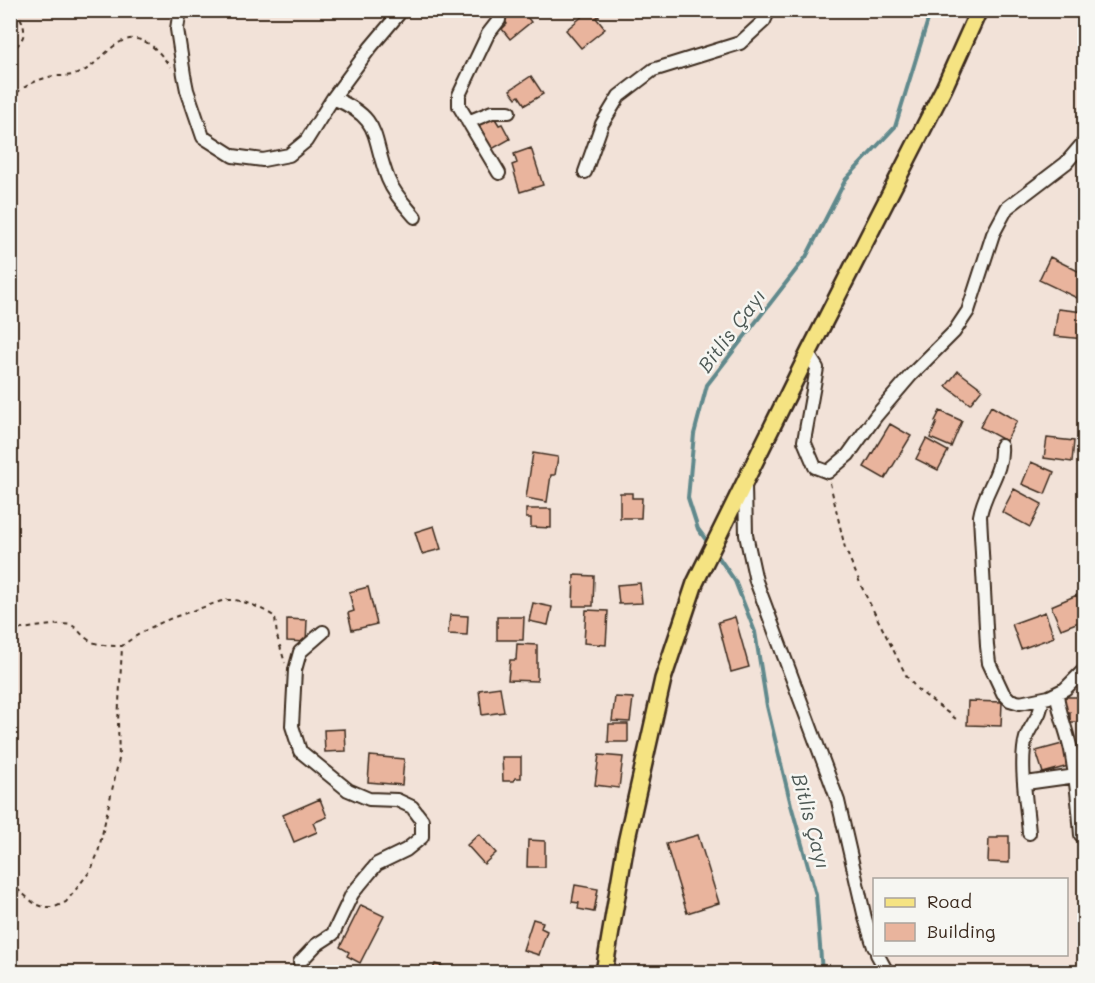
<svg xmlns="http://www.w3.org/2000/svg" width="1095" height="983" viewBox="0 0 1095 983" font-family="Mali,sans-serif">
<rect width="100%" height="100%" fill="#f2e2d8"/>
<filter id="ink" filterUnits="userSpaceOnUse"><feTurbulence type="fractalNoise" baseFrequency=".0167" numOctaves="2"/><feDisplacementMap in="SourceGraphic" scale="12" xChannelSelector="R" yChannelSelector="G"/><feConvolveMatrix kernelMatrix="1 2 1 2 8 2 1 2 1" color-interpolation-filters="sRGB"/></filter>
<g filter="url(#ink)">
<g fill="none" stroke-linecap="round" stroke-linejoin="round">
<path stroke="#60898c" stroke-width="4" d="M709,544L698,529L688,498L694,434L707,385L806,257L846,179L895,127L931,10
M715,552L735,581L755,632L767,706L791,805L816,895L822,972"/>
</g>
<path fill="#e9b49d" stroke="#3b2a1e" stroke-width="1.5" d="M515,10H522L531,22L510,39L502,29L507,24L504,20Z
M590,10H595L599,16L596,18L605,29L581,48L566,30Z
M1084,30V45L1078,40Z
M531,76L543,94L525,105L519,96L516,98L510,90Z
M494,117L499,125L502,124L510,139L492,149L479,125Z
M531,148L543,185L520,192L512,165L517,163L514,154Z
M1050,257L1084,274V283L1077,298L1039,280Z
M1058,309L1084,312V339L1054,336Z
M958,371L982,389L970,404L946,386Z
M991,406L1017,421L1006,441L980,427Z
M940,411L962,421L951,447L930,438L937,422L935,421Z
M890,424L911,436L885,479L864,467Z
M1047,438L1074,441L1072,462L1044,458Z
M926,439L948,451L938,470L916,459Z
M533,453L558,457L555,475H551L547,502L526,498Z
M1031,462L1054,472L1045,494L1022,484Z
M1014,489L1042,504L1030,527L1002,512Z
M620,493H632V498H642L641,518H620Z
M526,509H551V528L531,527V518H526Z
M434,526L441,549L422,554L415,532Z
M574,575L594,576L593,606H573Z
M640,583L642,603L619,604L617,585Z
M368,587L377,624L352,630L348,613L354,611L349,592Z
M1077,595L1084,612V620L1061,629L1051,606Z
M533,603L552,607L548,625L529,621Z
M586,610L608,611L606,645L584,643Z
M1045,612L1054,637L1021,649L1012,624Z
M450,615L468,616L467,635L448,634Z
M497,617H524L523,640H497Z
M735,617L749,667L731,672L718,622Z
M287,619L307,620L306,642L287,641Z
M517,644L537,645V681L508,680L510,660H516Z
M500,687L504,712L482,715L479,690Z
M615,697L633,698L630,722L612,721Z
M1062,697H1084V722H1070V712H1062Z
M968,701L1002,702L1001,726L967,725Z
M609,724H628V742H608Z
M345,729L346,751L325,752L324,730Z
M1066,743L1072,765L1043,773L1036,751Z
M599,755L623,757L619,788L595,785Z
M370,756L404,759L402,785L368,782Z
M502,757H521V778H515L514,781H503Z
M320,799L327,817L313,823L317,832L294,842L283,815Z
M479,834L496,853L484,864L467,845Z
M698,835L719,903L687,913L666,844Z
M998,836H1009V863L988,862L989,838H998Z
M528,840L545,841V867H527Z
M575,885L598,889L594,912L578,909L579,903L572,902Z
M361,905L384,916L360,963L347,956L349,952L340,947Z
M533,919L543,922L541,928L547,931L539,955L523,950Z
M435,964L447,968L445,972H426L427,970L432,972Z"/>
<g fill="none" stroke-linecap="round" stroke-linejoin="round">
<defs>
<path id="minor" d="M180,10L177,29L184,75L187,90L203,137L233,156L263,160L289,155L306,141L333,98L370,48L402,10
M333,98C383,119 371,136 388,179C394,194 405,205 415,217
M468,122L492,112H509
M585,172L602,124L619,96L653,70L740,43L764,21L769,10
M499,173L459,106V95L488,34L499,20L500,10
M808,354L817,368L804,441L815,467L828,472L848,455L876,416L911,375L954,332L968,311L993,234L1007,208L1066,163L1084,142
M1001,446C1003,473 984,490 980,516L987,646L989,663L1003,693L1010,700L1020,703L1049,697L1065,689L1084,670
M745,485L746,535L756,581L838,801L865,918L874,947
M1057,694C1059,714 1067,731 1071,750C1076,778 1079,806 1081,835
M1026,783L1076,776
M1029,833C1027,807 1019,762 1026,738C1030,725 1044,713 1041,699
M877,954L887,972
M301,972L300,962L316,945L333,934L352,894L377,864L406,850L422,837V820L412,807L397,800L369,799L348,790L300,751L292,726L295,670L300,652L323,632"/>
<path id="major" d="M604,972L626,843L663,679L695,583L808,354L944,88L979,10"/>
</defs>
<use href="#minor" stroke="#3b2a1e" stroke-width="16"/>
<use href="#major" stroke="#3b2a1e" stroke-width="20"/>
<path stroke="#3b2a1e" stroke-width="2" stroke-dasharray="4.5 4.5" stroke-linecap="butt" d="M10,53C27,37 28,30 16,10
M10,99C22,87 38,78 55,76C63,76 70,76 77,74C93,68 101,56 114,46C138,28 157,47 170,67
M830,483L845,548L864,592L907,677L918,690L956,719
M10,631C22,629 63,622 71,625C78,628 80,634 86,638C96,646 109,646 122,646C146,627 172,617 201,608C210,605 219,601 228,600C242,599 264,609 275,617L277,636L285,663
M10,758C17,779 18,802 10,824
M10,883L35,904L44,907H55L66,902L91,870L98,853L119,759L118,722L122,647"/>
<use href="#minor" stroke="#f6f6f2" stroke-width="12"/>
<use href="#major" stroke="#f5e382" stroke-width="15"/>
</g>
</g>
<g text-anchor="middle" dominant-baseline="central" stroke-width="5" stroke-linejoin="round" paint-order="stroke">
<g font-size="20" font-style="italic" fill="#4e5955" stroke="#f6f6f2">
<text transform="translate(731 330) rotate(-53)">Bitlis Çayı</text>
<text transform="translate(812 821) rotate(75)">Bitlis Çayı</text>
</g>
</g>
<rect width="1095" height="983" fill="none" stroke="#f6f6f2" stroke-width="36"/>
<rect x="18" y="18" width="1059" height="947" fill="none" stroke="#3b2a1e" stroke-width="2" filter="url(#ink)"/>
<rect x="873" y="878" width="195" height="78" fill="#f6f6f2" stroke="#aba49d" stroke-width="1.5"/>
<rect x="885" y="898" width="30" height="9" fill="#f5e382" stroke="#aba49d" stroke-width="1.5"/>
<text x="927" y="908" font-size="18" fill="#3b2a1e">Road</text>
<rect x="885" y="923" width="30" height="18" fill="#e9b49d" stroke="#aba49d" stroke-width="1.5"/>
<text x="927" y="938" font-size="18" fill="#3b2a1e">Building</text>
</svg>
